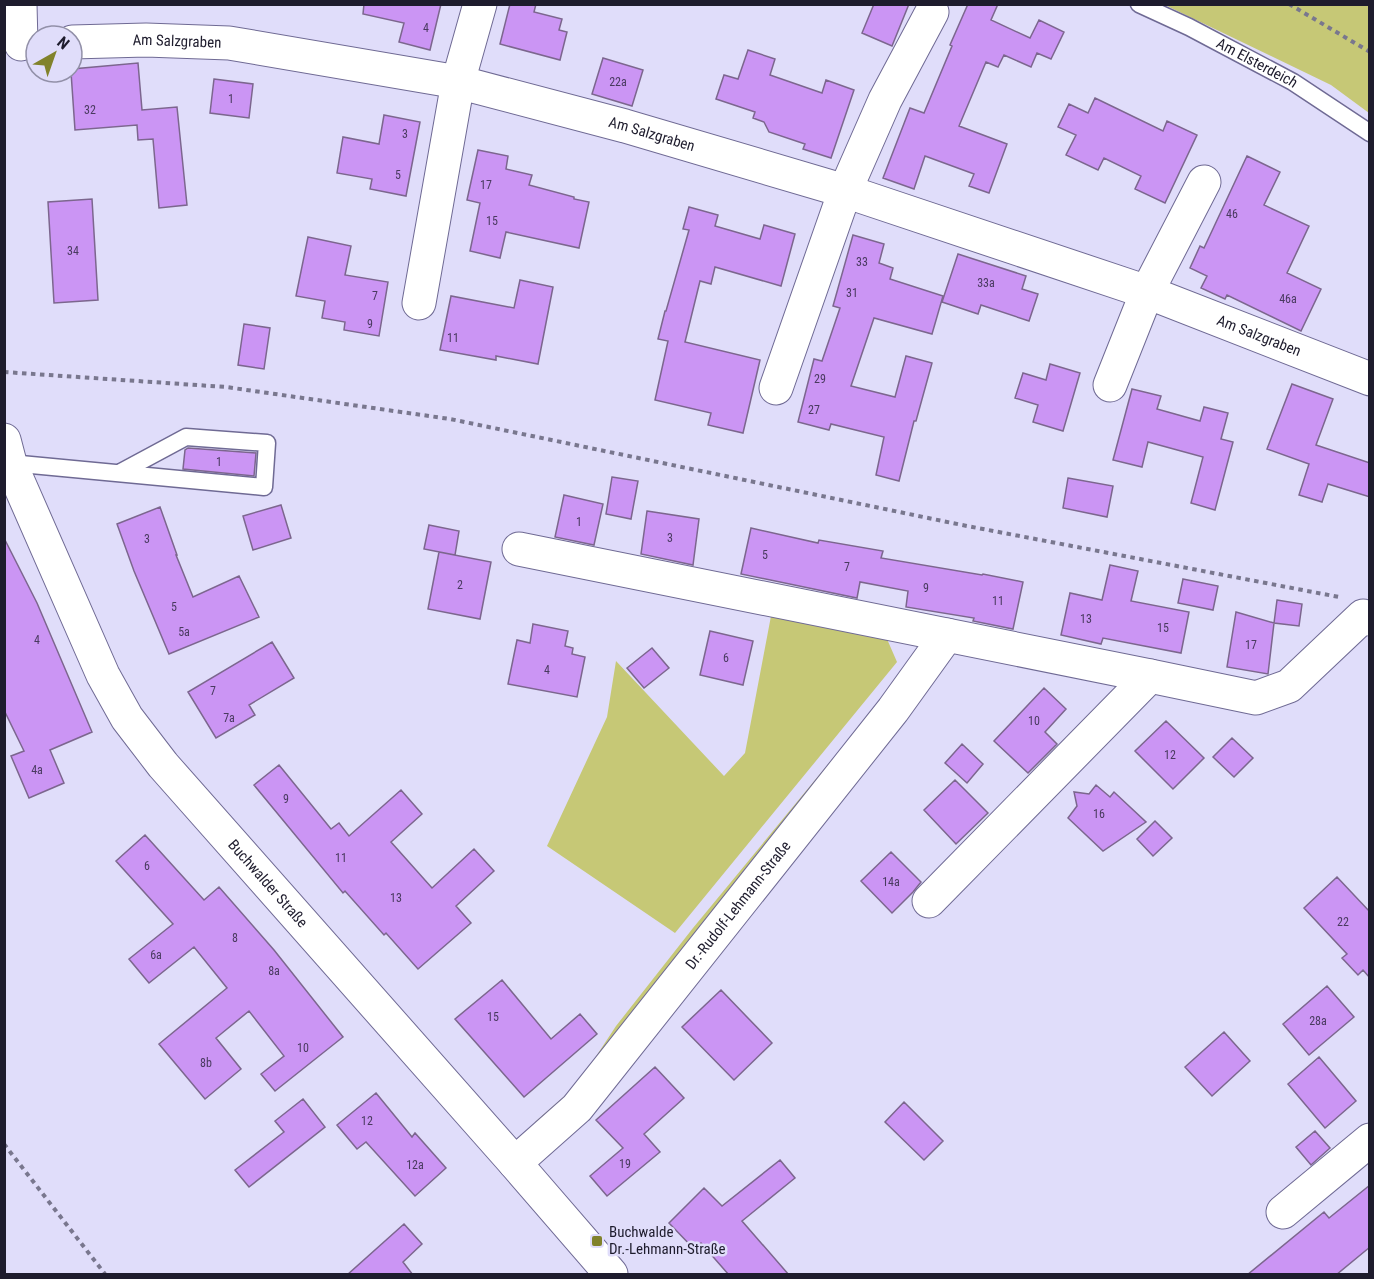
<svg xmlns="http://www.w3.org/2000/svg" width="1374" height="1279" viewBox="0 0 1374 1279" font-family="'Roboto Condensed',sans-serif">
<rect width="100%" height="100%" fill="#e0ddfa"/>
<path fill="#c6c876" d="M1165,5H1369V113L1331,85Z
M771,616L887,639L897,662L675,933L547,846L607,717L616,661L724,776L745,753Z
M900,677L541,1128L535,1122L569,1092L593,1061L616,1026L693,928Z"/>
<path fill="#cb95f4" stroke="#7c668e" stroke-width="1.5" d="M364,4H441L430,50L399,42L404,23L363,14Z
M510,4H536L534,12L562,19L559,30L567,32L560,60L500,44Z
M874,4H909L892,46L862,33Z
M968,4H998L991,20L1030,38L1039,20L1064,32L1051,59L1037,53L1031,67L1004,55L998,67L986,62L959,126L1007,144L989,193L969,186L974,174L925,156L914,189L883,178L910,108L924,113L952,46L950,45Z
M748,50L775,59L770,75L822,93L826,80L854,90L831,158L803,149L805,144L769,132L764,122L753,118L755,112L716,99L724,75L738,79Z
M603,58L643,70L632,106L592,94Z
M138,63L142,110L177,107L187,205L159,208L153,139L138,140L137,125L75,130L71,72H72V69Z
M214,79L253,84L249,118L210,113Z
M1095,98L1163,131L1167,121L1197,135L1165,203L1135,189L1141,176L1104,158L1098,170L1066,155L1076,135L1058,127L1069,104L1088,113Z
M384,115L420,122L406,196L370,189L372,179L337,173L343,137L379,144Z
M478,150L508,156L506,169L532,175L529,185L574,197V199L589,202L579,248L506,232L500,258L470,251L480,203L467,200Z
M1247,156L1280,172L1264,205L1309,226L1287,273L1321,289L1301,331L1227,295L1225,299L1201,288L1207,276L1190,268L1200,246L1204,248Z
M92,199L98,300L54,303L48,202Z
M689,207L718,215L715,226L760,239L764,225L795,234L781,286L715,267L711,284L700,281L685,342L760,360L743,433L708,425L711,413L655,400L668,341L658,339L665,311H666L689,230L683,229Z
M853,235L884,244L879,263L893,268L890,279L943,296L932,334L874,318L851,386L895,397L906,356L932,363L916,421H914L899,481L876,475L884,437L831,424L829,430L798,422L814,359L822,361L840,308L833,306Z
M308,237L351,246L345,275L388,282L379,336L344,330L345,322L322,318L325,301L296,296Z
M958,254L1026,276L1022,289L1038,294L1029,321L981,305L978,314L942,302Z
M520,280L553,287L538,364L496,356V360L440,350L451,296L514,308Z
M244,324L270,328L264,369L238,365Z
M1050,364L1080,373L1063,431L1033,422L1038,405L1015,398L1023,373L1046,380Z
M1292,384L1333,399L1316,445L1370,463V497L1328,484L1322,502L1299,495L1309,464L1267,449Z
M1132,389L1161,396L1157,409L1200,421L1204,407L1228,413L1221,439L1233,442L1215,510L1191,503L1203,457L1148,442L1142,467L1113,460Z
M188,448L256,453L254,476L183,469L185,450Z
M612,477L638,481L631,519L606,514Z
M1068,478L1113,486L1107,517L1063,508Z
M564,495L603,504L594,545L555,537Z
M281,505L291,538L253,550L243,516Z
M160,507L177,555H176L193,597L239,576L259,617L169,654L134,571L117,524Z
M647,511L699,519L693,565L641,554Z
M429,525L459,531L455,555L424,549Z
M751,528L818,543L819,540L883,551L881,558L982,575L983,574L1023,582L1013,629L973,621L974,618L906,607L908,591L860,582L857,598L741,574Z
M4,538L37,603L92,732L50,750L64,783L29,798L11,756L24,751L4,710Z
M439,552L491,562L480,619L428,609Z
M1110,565L1138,571L1131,601L1189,612L1181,653L1103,638L1101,644L1061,635L1070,593L1102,600Z
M1183,579L1218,586L1213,610L1178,603Z
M1277,600L1302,604L1299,626L1274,623Z
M1236,612L1274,623L1268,674L1227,667Z
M533,624L568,631L565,646L573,648L572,654L585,657L577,697L508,684L517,640L530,643Z
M710,631L753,641L743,685L700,675Z
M272,642L294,678L249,705L255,715L216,738L188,692Z
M652,648L669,668L644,688L627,668Z
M1044,688L1066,709L1045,732L1057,744L1028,773L994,741Z
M1166,721L1204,758L1173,789L1135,751Z
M1232,738L1253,758L1234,777L1213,757Z
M962,744L983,764L967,783L945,763Z
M279,765L331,829L339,823L349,836L401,790L422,814L391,842L432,888L474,849L494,871L456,906L471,923L418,969L386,933L384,935L345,891L343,893L254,785Z
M955,780L988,813L956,844L924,810Z
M1096,785L1110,797L1114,792L1146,822L1103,851L1068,818L1077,806L1074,792L1089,794Z
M1155,821L1172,838L1153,856L1137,839Z
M145,835L204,900L219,887L274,950L343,1037L275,1091L261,1074L284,1056L249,1011L216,1038L241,1069L205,1099L159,1044L227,988L194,947L149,983L129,959L173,924L116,861Z
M891,852L921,882L913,892L892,913L861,881Z
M1337,877L1370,912V978L1363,970L1358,975L1342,958L1347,954L1304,908Z
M502,980L551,1039L580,1014L597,1034L524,1097L455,1019Z
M1327,986L1354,1017L1309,1055L1283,1024Z
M721,990L772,1043L734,1080L682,1027Z
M1224,1032L1250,1061L1212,1096L1185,1067Z
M1319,1057L1356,1101L1325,1128L1288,1084Z
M655,1067L684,1098L644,1134L660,1152L607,1196L590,1176L623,1148L596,1120Z
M376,1093L412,1137L415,1133L446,1168L415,1196L366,1142L357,1149L337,1125Z
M303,1099L325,1127L249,1187L235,1170L284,1132L275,1121Z
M904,1102L943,1141L924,1160L885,1122Z
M1315,1131L1330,1148L1311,1165L1296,1147Z
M780,1160L795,1178L742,1221L789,1275H729L701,1243L694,1249L669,1223L704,1188L722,1206Z
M1370,1185V1247L1336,1275H1247L1324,1212L1329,1218Z
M404,1224L422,1244L403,1262L413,1275H347Z"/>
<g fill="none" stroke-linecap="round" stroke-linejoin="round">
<defs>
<g id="lane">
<path id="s1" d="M1139,4L1189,27L1293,82L1370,133"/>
<path d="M10,463L264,487L267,443L186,437L119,473"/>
</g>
<g id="street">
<path d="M20,4L21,44"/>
<path id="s2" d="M72,42L146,40L229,43L458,82L625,126L845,191L1147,292L1370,379"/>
<path d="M419,303L458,82L480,4"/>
<path d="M1110,385L1147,292L1204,182"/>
<path d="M776,388L845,191L885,100L932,12"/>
<path d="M519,549L1150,676L1256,698L1289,686L1363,616L1370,619"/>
<path d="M929,901L1150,676"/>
<path id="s3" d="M515,1163L577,1108L893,710L947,635"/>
<path d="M1283,1212L1370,1140"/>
</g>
<g id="secondary">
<path id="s4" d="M4,440L10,463L103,675L127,718L163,765L515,1163L611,1274"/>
</g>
</defs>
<use href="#lane" stroke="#6f6a94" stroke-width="19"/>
<use href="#street" stroke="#6f6a94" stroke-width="35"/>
<use href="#secondary" stroke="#6f6a94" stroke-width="35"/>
<path stroke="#79778e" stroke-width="4" stroke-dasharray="4.5 4.5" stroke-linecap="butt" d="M1289,4L1370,52
M4,372L226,387L450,419L962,525L1339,597
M4,1144L105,1274"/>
<use href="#lane" stroke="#fff" stroke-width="16"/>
<use href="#street" stroke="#fff" stroke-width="33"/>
<use href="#secondary" stroke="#fff" stroke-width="33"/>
</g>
<rect fill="#81822b" stroke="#e0ddfa" stroke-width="2" x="591" y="1235" width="12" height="12" rx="3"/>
<g text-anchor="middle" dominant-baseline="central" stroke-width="5" stroke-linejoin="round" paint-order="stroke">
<g font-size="12" fill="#493a5f">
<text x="426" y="28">4</text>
<text x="618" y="82">22a</text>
<text x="231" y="99">1</text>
<text x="90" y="110">32</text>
<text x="405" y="134">3</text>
<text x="398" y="175">5</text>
<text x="486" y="185">17</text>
<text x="1232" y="214">46</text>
<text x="492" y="221">15</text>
<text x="73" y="251">34</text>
<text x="862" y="262">33</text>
<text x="986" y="283">33a</text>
<text x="852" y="293">31</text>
<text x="375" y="296">7</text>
<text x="1288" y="299">46a</text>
<text x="370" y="324">9</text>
<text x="453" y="338">11</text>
<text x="820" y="379">29</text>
<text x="814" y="410">27</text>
<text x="219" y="462">1</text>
<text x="579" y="522">1</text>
<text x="670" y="538">3</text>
<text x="147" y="539">3</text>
<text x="765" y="555">5</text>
<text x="847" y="567">7</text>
<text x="460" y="585">2</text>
<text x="926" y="588">9</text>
<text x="998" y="601">11</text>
<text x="174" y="607">5</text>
<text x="1086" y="619">13</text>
<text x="1163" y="628">15</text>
<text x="184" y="632">5a</text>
<text x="37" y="640">4</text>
<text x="1251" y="645">17</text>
<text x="726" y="658">6</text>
<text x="547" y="670">4</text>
<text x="213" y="691">7</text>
<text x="229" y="718">7a</text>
<text x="1034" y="721">10</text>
<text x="1170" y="755">12</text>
<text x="37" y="770">4a</text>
<text x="286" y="799">9</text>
<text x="1099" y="814">16</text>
<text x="341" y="858">11</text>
<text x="147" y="866">6</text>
<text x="891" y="882">14a</text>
<text x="396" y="898">13</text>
<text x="1343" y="922">22</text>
<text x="235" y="938">8</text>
<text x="156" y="955">6a</text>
<text x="274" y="971">8a</text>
<text x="493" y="1017">15</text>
<text x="1318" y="1021">28a</text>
<text x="303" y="1048">10</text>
<text x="206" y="1063">8b</text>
<text x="367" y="1121">12</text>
<text x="625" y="1164">19</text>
<text x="415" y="1165">12a</text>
</g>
<g font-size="15" fill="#1e1c2d" stroke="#e0ddfa">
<text stroke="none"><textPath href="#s2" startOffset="105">Am Salzgraben</textPath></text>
<text stroke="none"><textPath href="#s1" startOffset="132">Am Elsterdeich</textPath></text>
<text stroke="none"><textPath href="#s2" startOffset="590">Am Salzgraben</textPath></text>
<text stroke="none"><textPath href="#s2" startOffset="1230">Am Salzgraben</textPath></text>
<text stroke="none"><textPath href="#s4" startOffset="522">Buchwalder Straße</textPath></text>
<text stroke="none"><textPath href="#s3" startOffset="342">Dr.-Rudolf-Lehmann-Straße</textPath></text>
</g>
<g font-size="15" fill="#1e1c2d" stroke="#e0ddfa" text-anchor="start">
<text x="609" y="1232">Buchwalde<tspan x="609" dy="17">Dr.-Lehmann-Straße</tspan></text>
</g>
</g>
<rect width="1374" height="1279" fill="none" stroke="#1e1c2d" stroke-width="12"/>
<g transform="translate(54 54) rotate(40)"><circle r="28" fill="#e0ddfa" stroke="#9290a8" stroke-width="1.5"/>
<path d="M0-4.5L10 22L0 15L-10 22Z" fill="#81822b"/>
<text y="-9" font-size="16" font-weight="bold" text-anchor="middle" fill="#1e1c2d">N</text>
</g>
</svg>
